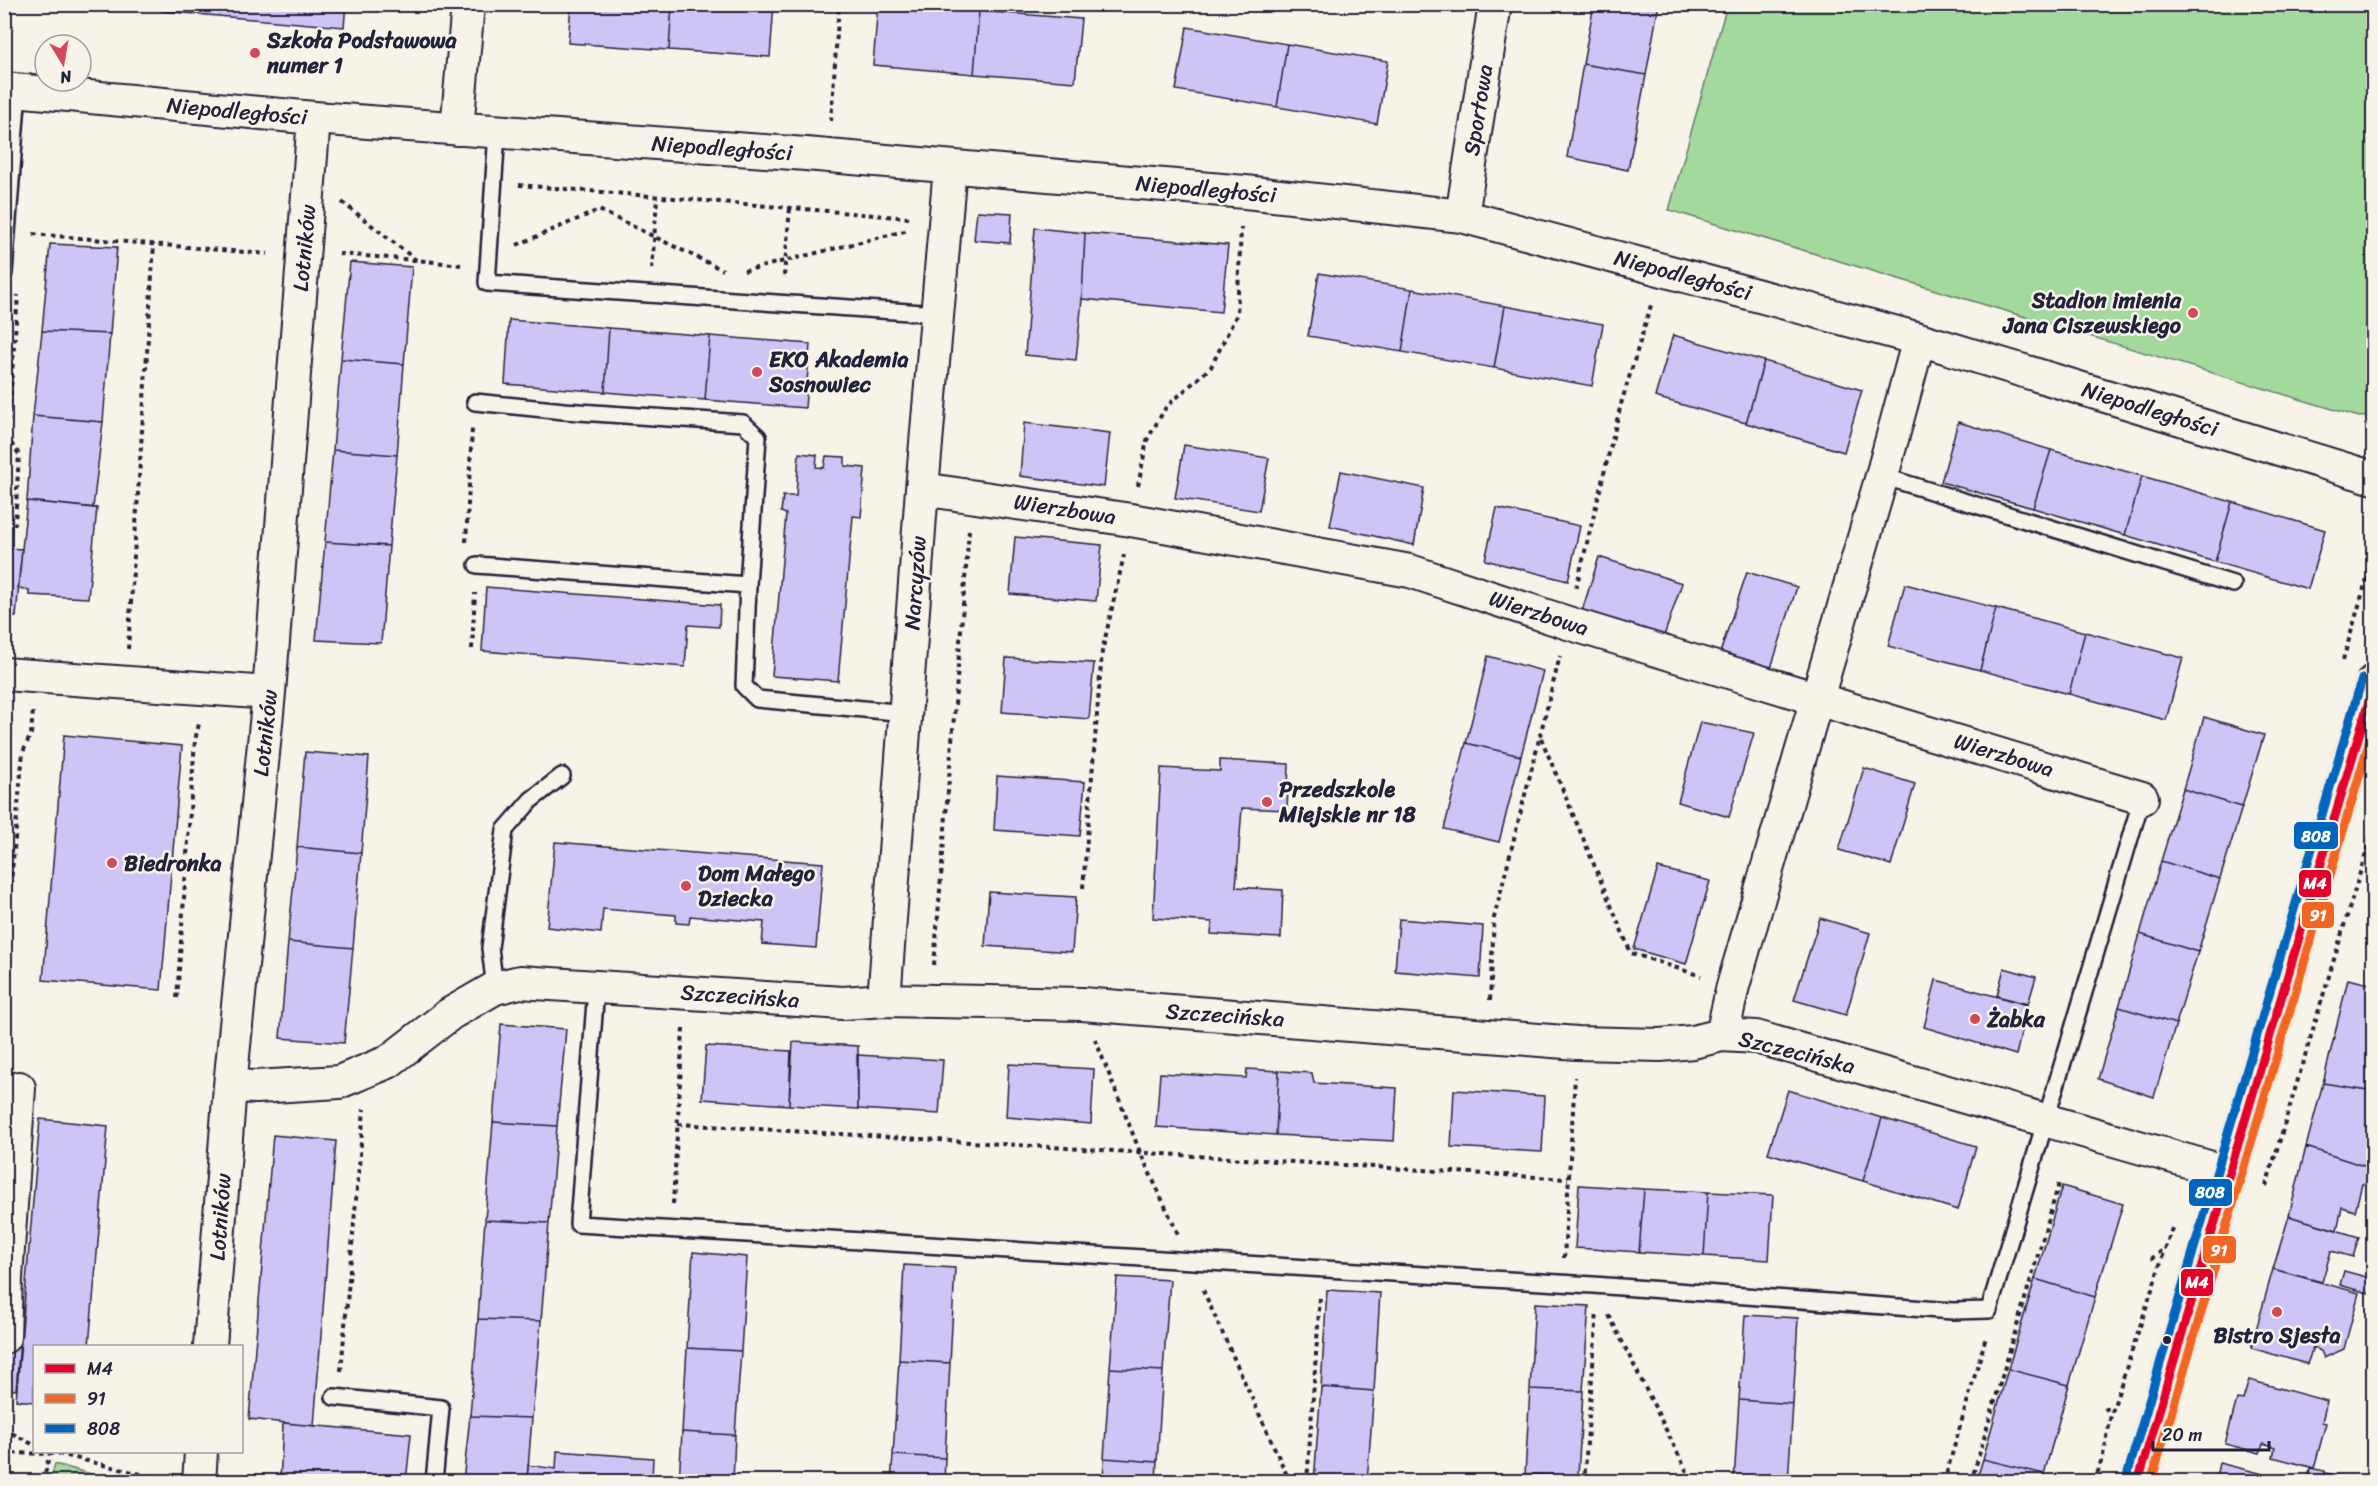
<svg xmlns="http://www.w3.org/2000/svg" width="2378" height="1486" viewBox="0 0 2378 1486" font-family="Sriracha,sans-serif">
<rect width="100%" height="100%" fill="#f7f3e8"/>
<filter id="ink" filterUnits="userSpaceOnUse"><feTurbulence type="fractalNoise" baseFrequency=".0167" numOctaves="2"/><feDisplacementMap in="SourceGraphic" scale="12" xChannelSelector="R" yChannelSelector="G"/><feConvolveMatrix kernelMatrix="1 2 1 2 8 2 1 2 1" color-interpolation-filters="sRGB"/></filter>
<g filter="url(#ink)">
<path fill="#a4d99d" stroke="#637e6c" stroke-width="1.5" d="M1727,5H2373V416L2359,417L1669,210Z
M55,1464L116,1481H50Z"/>
<path fill="#cfc4f6" stroke="#22223b" stroke-width="1.5" d="M163,4H346L344,27L162,11Z
M571,4H672L669,50L568,43Z
M672,4H774L770,57L669,50Z
M878,4L979,11L974,74L873,65Z
M1390,4H1417L1416,9Z
M1594,4H1659L1646,75L1583,64Z
M979,11L1081,19L1075,82L974,74Z
M1187,27L1287,44L1277,107L1176,90Z
M1287,44L1388,61L1377,124L1277,107Z
M1583,64L1646,75L1628,170L1567,157Z
M977,211L1012,213L1010,243L974,240Z
M1035,228L1085,233L1082,299L1076,360L1025,355Z
M1085,233L1228,245L1221,312L1082,299Z
M50,244L117,247L110,334L42,331Z
M350,262L412,267L404,364L341,359Z
M1319,273L1412,289L1402,352L1308,336Z
M1412,289L1505,306L1494,368L1402,352Z
M1505,306L1603,324L1592,386L1494,368Z
M509,320L609,328L605,392L505,384Z
M609,328L710,336L705,400L605,392Z
M42,331L110,334L103,422L33,416Z
M1673,335L1764,361L1746,423L1655,397Z
M710,336L810,344L805,408L705,400Z
M341,359L404,364L397,455L333,450Z
M1764,361L1862,390L1844,452L1746,423Z
M33,416L103,422L93,508L27,501Z
M1958,422L2051,450L2033,508L1941,482Z
M1024,423L1110,433L1104,487L1020,476Z
M1184,445L1269,458L1259,511L1175,498Z
M333,450L397,455L389,546L325,542Z
M2051,450L2142,476L2125,535L2033,508Z
M799,453L817,455L816,467L824,468L826,456L845,457V466L865,468L861,517L853,516L838,681L772,676L786,514L781,512L783,496H796Z
M1341,471L1424,488L1414,545L1330,526Z
M2142,476L2232,502L2215,562L2125,535Z
M27,501L97,508L88,598L29,595V590L18,588Z
M2232,502L2325,530L2308,589L2215,562Z
M1497,508L1580,526L1568,581L1485,560Z
M1015,537L1102,545L1096,601L1010,594Z
M325,542L389,546L381,643L316,640Z
M4,548L22,549L16,617L4,616Z
M1599,557L1682,583L1664,636L1582,611Z
M1747,572L1797,587L1771,668L1720,653Z
M1905,584L1996,608L1980,670L1888,646Z
M486,587L720,605L719,627L688,625L685,667L482,651Z
M1996,608L2085,632L2069,694L1980,670Z
M2085,632L2183,658L2166,720L2069,694Z
M1488,656L1543,671L1521,756L1466,743Z
M1006,658L1094,663L1089,719L1002,712Z
M2204,717L2264,735L2242,807L2183,789Z
M1700,722L1754,733L1729,817L1678,802Z
M4,731H12L7,797H4Z
M64,735L182,746L161,990L43,980Z
M1466,743L1521,756L1499,842L1444,829Z
M305,752L369,757L361,853L297,847Z
M1220,760L1289,764L1287,810L1242,808L1236,887L1283,890L1281,938L1211,934L1212,922L1153,918L1161,768L1220,771Z
M1864,768L1915,784L1891,865L1839,850Z
M997,776L1085,782L1080,836L994,830Z
M2183,789L2242,807L2220,879L2161,861Z
M555,842L823,863L816,948L762,944L764,922L690,916L689,924L676,923V915L603,909L601,933L547,927Z
M297,847L361,853L353,948L288,942Z
M2161,861L2220,879L2198,952L2140,934Z
M1658,868L1710,881L1686,964L1634,949Z
M989,892L1076,897L1072,952L985,946Z
M1820,918L1870,933L1846,1015L1794,1000Z
M1399,919L1483,926L1480,978L1395,971Z
M2140,934L2198,952L2176,1024L2119,1007Z
M288,942L353,948L344,1043L280,1038Z
M2004,968L2036,977L2028,1004L1997,996Z
M2348,979L2374,985V1091L2323,1083Z
M1936,980L2028,1005L2016,1055L1924,1027Z
M2119,1007L2176,1024L2154,1097L2098,1079Z
M501,1024L566,1029L557,1126L493,1122Z
M793,1042L858,1046V1109L789,1105Z
M706,1046L791,1051L789,1105L702,1099Z
M857,1055L943,1060L939,1114L858,1109Z
M1009,1064L1094,1069L1091,1124L1006,1117Z
M1247,1069L1279,1071L1276,1135L1156,1127L1160,1073L1246,1078Z
M1279,1071L1312,1073L1314,1083L1397,1088L1394,1141L1276,1135Z
M2323,1083L2374,1091V1154L2370,1168L2306,1147Z
M1454,1090L1545,1096L1542,1152L1451,1147Z
M1788,1090L1882,1118L1863,1181L1768,1153Z
M1882,1118L1976,1146L1958,1210L1863,1181Z
M40,1119L108,1126L89,1346H34V1402L16,1400Z
M493,1122L557,1126L549,1223L485,1220Z
M273,1135L336,1141L314,1426L249,1419Z
M2306,1147L2370,1168L2366,1184H2362L2355,1211L2342,1207L2337,1230L2289,1216Z
M1579,1185L1644,1189L1639,1252L1575,1248Z
M2062,1186L2123,1204L2095,1297L2035,1279Z
M1644,1189L1708,1192L1704,1256L1639,1252Z
M1708,1192L1773,1195L1769,1260L1704,1256Z
M2289,1216L2359,1237L2353,1257L2331,1251L2322,1282L2273,1269Z
M485,1220L549,1223L541,1321L478,1319Z
M693,1252L747,1257L741,1351L687,1348Z
M904,1265L955,1268L950,1363L899,1360Z
M2273,1269L2359,1293L2344,1349L2324,1358L2321,1351L2313,1348L2307,1364L2251,1348Z
M2344,1271L2374,1279V1295L2340,1285Z
M1117,1277L1170,1280L1163,1371L1110,1368Z
M2035,1279L2095,1297L2069,1385L2008,1369Z
M1327,1290L1380,1293L1374,1391L1321,1387Z
M1535,1303L1589,1306L1583,1391L1530,1389Z
M1745,1315L1798,1318L1793,1404L1739,1400Z
M478,1319L541,1321L532,1418L470,1416Z
M4,1341L20,1342L16,1390L4,1389Z
M687,1348L741,1351L735,1435L682,1432Z
M899,1360L950,1363L945,1458L893,1455Z
M1110,1368L1163,1371L1157,1462L1104,1458Z
M2008,1369L2069,1385L2044,1474L1983,1459Z
M2249,1380L2327,1401L2322,1422L2326,1423L2314,1468L2273,1457L2275,1448L2263,1444L2260,1453L2225,1444L2237,1399L2243,1400Z
M1321,1387L1374,1391L1367,1482H1314Z
M1530,1389L1583,1391L1578,1476L1525,1474Z
M1739,1400L1793,1404L1788,1482H1734Z
M470,1416L532,1418L527,1482H463Z
M283,1423L411,1434L406,1482H280Z
M682,1432L735,1435L733,1482H679Z
M557,1451L653,1458L652,1479L679,1482H527L528,1465L556,1469Z
M893,1455L945,1458L944,1482H891Z
M1104,1458L1157,1462L1156,1482H1103Z
M1983,1459L2044,1474L2041,1482H1976Z
M2219,1463L2284,1479L2283,1482H2215Z
M2310,1468L2325,1471L2324,1482H2308Z
M2325,1473L2357,1479L2356,1482H2324Z
M1525,1474L1578,1476L1577,1482H1525Z
M974,1478L1026,1482H974Z"/>
<g fill="none" stroke-linecap="round" stroke-linejoin="round">
<defs>
<path id="lane" d="M497,132L487,283L938,314
M4,273L18,90
M475,402L564,411L743,423L758,437L748,585L744,686L757,699L906,713
M1882,476L2233,584
M477,565L748,585
M495,988L490,948L505,830L531,800L562,776
M596,989L578,1224L1593,1285L1953,1311L1989,1310L2142,798
M334,1397L441,1408L434,1482"/>
<path id="street" d="M4,89L314,118L806,154L1245,192L1462,216L1919,339L2374,478
M457,129L468,4
M1462,216L1495,4
M922,489L1131,520L1410,571L1568,623L2142,798
M4,674L269,693
M884,1000L922,489L950,167
M1722,1035L1733,986L1882,476L1919,339
M230,1086L256,1087L339,1082L388,1062L450,1014L495,988L520,982L843,1003L884,1000L1082,1004L1577,1043L1660,1045L1693,1042L1722,1035L1756,1037L2229,1173
M4,1337L6,1278L19,1088
M210,1346L230,1086L269,693L314,118
M199,1482L201,1452"/>
<path id="secondary" d="M2138,1482L2374,682"/>
</defs>
<use href="#lane" stroke="#22223b" stroke-width="20"/>
<use href="#street" stroke="#22223b" stroke-width="36"/>
<use href="#secondary" stroke="#22223b" stroke-width="38"/>
<path stroke="#22223b" stroke-width="4" stroke-dasharray="4.5 4.5" stroke-linecap="butt" d="M831,121L839,4
M519,185L910,218
M342,202L416,260L461,265
M33,234L268,254
M517,245L599,210L723,270
M339,254L415,260
M652,269L657,198
M744,271L909,230
M784,276L790,208
M1138,486L1147,440L1166,407L1211,367L1237,314L1241,228
M4,523L15,524L19,454L7,438L18,295
M466,542L472,429
M1576,588L1621,404L1652,302
M128,649L154,244
M472,649L475,593
M2343,660L2374,554
M1541,738L1631,953L1701,976
M1083,888L1102,652L1124,555
M4,957L23,752L31,734L33,710
M934,965L969,530
M177,998L195,740L199,724
M1490,1000L1494,918L1560,656
M1095,1039L1140,1152L1178,1234
M678,1124L1568,1179
M2266,1186L2374,826
M673,1204L683,1029
M1564,1258L1575,1077
M2151,1259L2164,1249
M1203,1290L1290,1482
M1609,1315L1692,1482
M341,1371L364,1109
M2105,1407L2110,1414
M4,1429L34,1445
M4,1453L59,1454L165,1480
M43,1482L50,1453
M1307,1482L1320,1297
M1584,1482L1597,1312
M1944,1482L1986,1337
M1971,1482L2060,1180
M2095,1482L2105,1448L2111,1415L2173,1225"/>
<use href="#lane" stroke="#f7f3e8" stroke-width="15"/>
<use href="#street" stroke="#f7f3e8" stroke-width="32"/>
<use href="#secondary" stroke="#f7f3e8" stroke-width="33"/>
<defs>
<path id="bus-1" d="M2138,1482L2374,684"/>
<path id="bus-2" d="M2151,1482L2374,726"/>
<path id="bus-3" d="M2126,1479L2362,679"/>
</defs>
<use href="#bus-1" stroke="#f7f3e8" stroke-width="14"/>
<use href="#bus-2" stroke="#f7f3e8" stroke-width="14"/>
<use href="#bus-3" stroke="#f7f3e8" stroke-width="14"/>
<use href="#bus-1" stroke="#e4002b" stroke-width="9"/>
<use href="#bus-2" stroke="#f26522" stroke-width="9"/>
<use href="#bus-3" stroke="#0065bd" stroke-width="9"/>
</g>
</g>
<g fill="#d1495b" stroke="#f7f3e8" stroke-width="2">
<circle cx="255" cy="53" r="6"/>
<circle cx="2193" cy="313" r="6"/>
<circle cx="757" cy="372" r="6"/>
<circle cx="1267" cy="802" r="6"/>
<circle cx="112" cy="863" r="6"/>
<circle cx="686" cy="886" r="6"/>
<circle cx="1975" cy="1019" r="6"/>
<circle cx="2277" cy="1312" r="6"/>
</g>
<circle fill="#22223b" stroke="#f7f3e8" stroke-width="2" cx="2167" cy="1340" r="5"/>
<g text-anchor="middle" dominant-baseline="central" stroke-width="5" stroke-linejoin="round" paint-order="stroke">
<g font-size="22" font-weight="bold" fill="#22223b" stroke="#f7f3e8" text-anchor="start">
<text x="267" y="40">Szkoła Podstawowa<tspan x="267" dy="25">numer 1</tspan></text>
<text x="2181" y="300" text-anchor="end">Stadion imienia<tspan x="2181" dy="25">Jana Ciszewskiego</tspan></text>
<text x="769" y="359">EKO Akademia<tspan x="769" dy="25">Sosnowiec</tspan></text>
<text x="1279" y="789">Przedszkole<tspan x="1279" dy="25">Miejskie nr 18</tspan></text>
<text x="124" y="863">Biedronka</text>
<text x="698" y="873">Dom Małego<tspan x="698" dy="25">Dziecka</tspan></text>
<text x="1987" y="1019">Żabka</text>
<text x="2277" y="1335" text-anchor="middle">Bistro Sjesta</text>
</g>
<g font-size="22" fill="#22223b" stroke="#f7f3e8">
<text transform="translate(1478 110) rotate(-81)">Sportowa</text>
<text transform="translate(237 111) rotate(5)">Niepodległości</text>
<text transform="translate(722 148) rotate(4)">Niepodległości</text>
<text transform="translate(1206 189) rotate(5)">Niepodległości</text>
<text transform="translate(304 248) rotate(-85)">Lotników</text>
<text transform="translate(1683 275) rotate(15)">Niepodległości</text>
<text transform="translate(2150 409) rotate(17)">Niepodległości</text>
<text transform="translate(1065 509) rotate(9)">Wierzbowa</text>
<text transform="translate(915 583) rotate(-86)">Narcyzów</text>
<text transform="translate(1539 613) rotate(18)">Wierzbowa</text>
<text transform="translate(265 733) rotate(-84)">Lotników</text>
<text transform="translate(2004 755) rotate(17)">Wierzbowa</text>
<text transform="translate(740 996) rotate(4)">Szczecińska</text>
<text transform="translate(1225 1015) rotate(4)">Szczecińska</text>
<text transform="translate(1797 1052) rotate(14)">Szczecińska</text>
<text transform="translate(220 1217) rotate(-86)">Lotników</text>
</g>
</g>
<g stroke="#f7f3e8" stroke-width="2">
<rect x="2293" y="821" width="46" height="29" rx="6" fill="#0065bd"/>
<rect x="2298" y="869" width="34" height="29" rx="6" fill="#e4002b"/>
<rect x="2301" y="901" width="34" height="28" rx="6" fill="#f26522"/>
<rect x="2188" y="1178" width="45" height="29" rx="6" fill="#0065bd"/>
<rect x="2202" y="1235" width="35" height="29" rx="6" fill="#f26522"/>
<rect x="2180" y="1268" width="34" height="29" rx="6" fill="#e4002b"/>
</g>
<g font-size="16" text-anchor="middle" font-weight="bold" fill="#fff">
<text x="2316" y="842">808</text>
<text x="2315" y="889">M4</text>
<text x="2318" y="921">91</text>
<text x="2210" y="1198">808</text>
<text x="2219" y="1256">91</text>
<text x="2197" y="1288">M4</text>
</g>
<rect width="2378" height="1486" fill="none" stroke="#f7f3e8" stroke-width="24"/>
<rect x="12" y="12" width="2354" height="1462" fill="none" stroke="#22223b" stroke-width="2" filter="url(#ink)"/>
<rect x="33" y="1345" width="210" height="108" fill="#f7f3e8" stroke="#a29fa3" stroke-width="1.5"/>
<rect x="45" y="1364" width="30" height="9" fill="#e4002b" stroke="#a29fa3" stroke-width="1.5"/>
<text x="87" y="1375" font-size="18" fill="#22223b">M4</text>
<rect x="45" y="1394" width="30" height="9" fill="#f26522" stroke="#a29fa3" stroke-width="1.5"/>
<text x="87" y="1405" font-size="18" fill="#22223b">91</text>
<rect x="45" y="1424" width="30" height="9" fill="#0065bd" stroke="#a29fa3" stroke-width="1.5"/>
<text x="87" y="1435" font-size="18" fill="#22223b">808</text>
<g transform="translate(63 63) rotate(169)"><circle r="28" fill="#f7f3e8" stroke="#a29fa3" stroke-width="1.5"/>
<path d="M0-4.5L10 22L0 15L-10 22Z" fill="#d1495b"/>
<text y="-9" font-size="16" font-weight="bold" text-anchor="middle" fill="#22223b">N</text>
</g>
<path d="M2153 1441v9h116v-9" fill="none" stroke="#22223b" stroke-width="3"/>
<text x="2162" y="1441" font-size="18" fill="#22223b" stroke="#f7f3e8" stroke-width="4.5" paint-order="stroke">20 m</text>
</svg>
